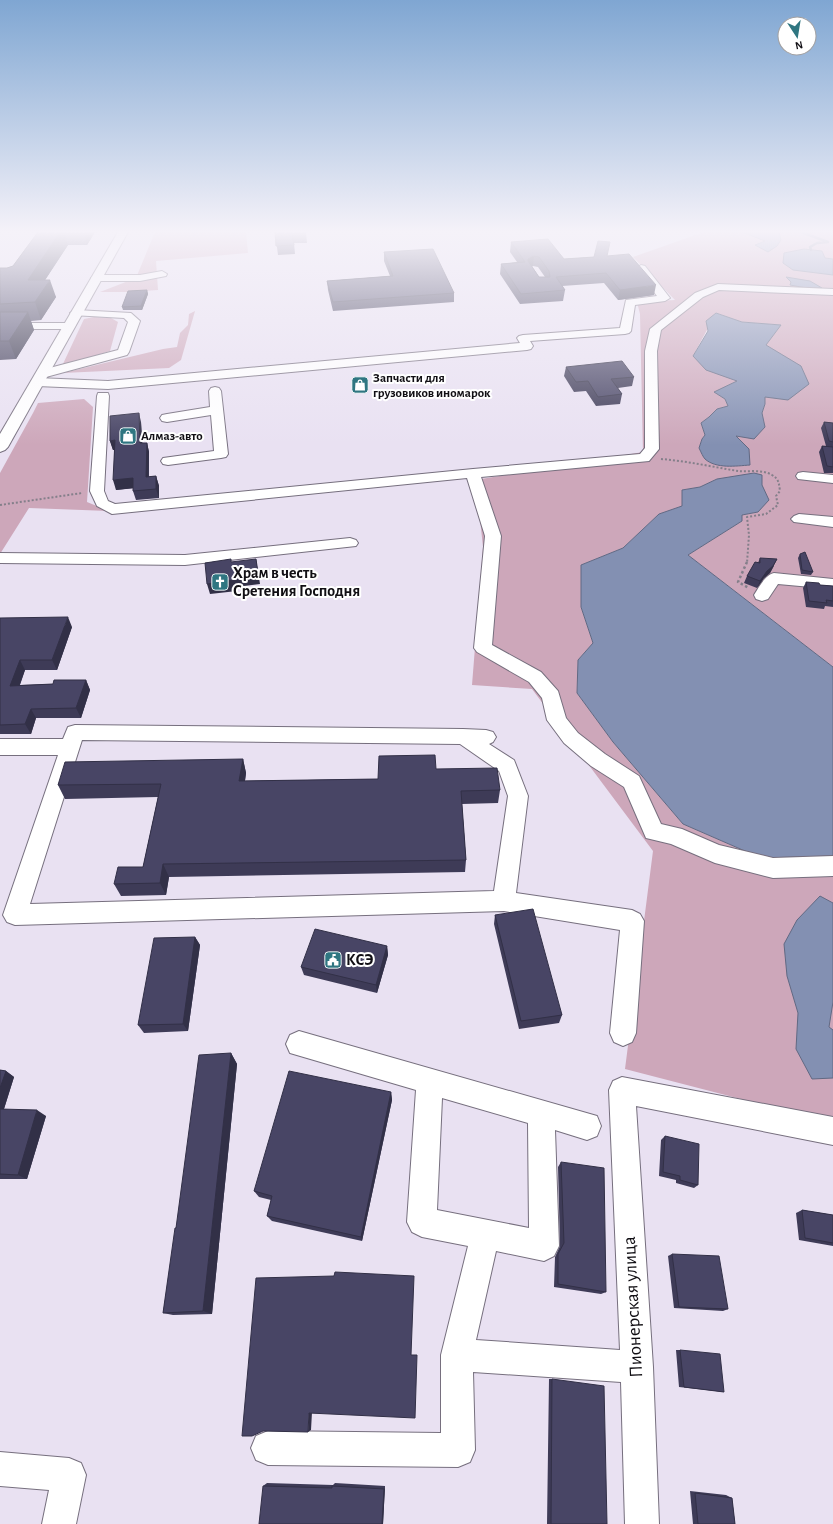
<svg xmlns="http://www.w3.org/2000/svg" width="833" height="1524" viewBox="0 0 833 1524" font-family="'Alegreya Sans',sans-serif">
<rect width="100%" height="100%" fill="#e9e1f2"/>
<path fill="#cda7ba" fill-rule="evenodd" d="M155,232H246L248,253L156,261L158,290L129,292H100L136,278Z
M704,232H742L766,241L755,244L781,240L779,232H833V259L825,258L822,251L804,249L793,270L833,275V667L688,555L742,521V515L758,512L762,485V475L717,479L700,487L682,490L683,506L659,514L623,548L581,565V607L593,643L578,660L577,693L613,742L683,824L761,858L833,856V1123L625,1069L653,851L532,689L472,685L483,547L480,519L469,481L643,452L640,314L637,302L675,300L633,257ZM716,313L742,322L780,325L766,345L772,349L764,397L765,404L762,413L736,436L713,464L704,458L699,448L702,439L705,435L701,423L709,417L717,409L728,406L725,399L715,392L737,381L725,376L693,356Z
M195,311L181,360L169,368L63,373L163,349L177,347L180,333L188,325L189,314Z
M94,317L111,318L118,322L110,351L62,366L84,319Z
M84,399L93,407L87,502L109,511L29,508L0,554V473L33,413L38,403Z"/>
<path fill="#8390b2" stroke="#616983" d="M742,232H779L781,240L777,246L768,252L755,245L765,241Z
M804,249L822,251L825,258L833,259V275L793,270L783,263L784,253Z
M786,277L810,281L822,288L812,289L790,285L791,282Z
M716,313L742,322L781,325L766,345L801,366L809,384L788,400L765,397V404L762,413L765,427L754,439L736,436L749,449L750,465C736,466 716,469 705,459C703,457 701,452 699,448L702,439L705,435L701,423L709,417L717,409L728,406L725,399L714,392L737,381L706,370L693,356L708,331L706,321Z
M754,473L762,475V485L769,500L758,512L742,515V521L688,555L833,667V856L761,858L683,824L613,742L577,693L578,660L593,643L581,607V565L623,548L659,514L682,506V490L700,487L717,479Z
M820,896L833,903V1002L829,1027L833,1030V1078L812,1079L796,1049L798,1013L787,976L784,944L797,920Z"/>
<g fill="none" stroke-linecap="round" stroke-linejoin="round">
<path stroke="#616983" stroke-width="2.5" d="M801,232L828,242L817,243L810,247L811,250"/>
<defs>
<path id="minor" d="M641,265L645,266L670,298L665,301L635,305L631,331L629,333L625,334L530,341L533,346L531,349L527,350L108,389L37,386L33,385L31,382L33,379L37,378L108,381L520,343L517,338L519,336L523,335L620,328L626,300L657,296L636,268Z
M162,271L167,274L166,276L140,281H96L91,278L96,275H140Z
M718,284L833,289V295L719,290L703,297L661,330L657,351L659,449L649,461L481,477L501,536L492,645L541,672L558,691L566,718L578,733L605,754L639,776L661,824L682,829L719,845L773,858L833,856V876L773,878L715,863L671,844L646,838L624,787L591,766L564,743L547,720L542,698L529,682L477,652L474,648L485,536L467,478L112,514L97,506L90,491L97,396L98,393H108L109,396L104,491L108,501L115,504L473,469L640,454L645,448V351L650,329L695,293Z
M76,310L131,313L140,321L129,352L127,355L46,377H38L36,374L38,371L118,350L128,322L124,318L72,315L70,313Z
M0,323H69L73,324L75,326L73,328L69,329H0Z
M215,387L219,388L221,391L228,454L226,457L221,458L168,465L163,464L161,461L163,458L214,451L211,415L167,422L162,421L160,418L162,415L167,414L210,407L209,391L211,388Z
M803,472L833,475V483L798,479L796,476L798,473Z
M799,514L833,517V527L794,522L791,519L794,516Z
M350,538L356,540L358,543L356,546L185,565L0,563V553L185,555Z
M774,573L833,579V589L778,584L768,599L762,601L756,599L754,595C759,587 765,575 774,573Z
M75,725L463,729L486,730L493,732L496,737L493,742L489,744L514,760L528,796L516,893L632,910L640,914L644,921L636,1033L632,1042L623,1046L614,1042L610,1033L620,930L504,911L15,925L7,922L3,915L58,755H0V739H63L68,727ZM82,740L460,744L499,771L508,796L494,891L30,904Z
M299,1031L597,1116L601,1126L597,1136L587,1140L555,1130L559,1246L554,1256L544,1261L496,1251L476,1340L620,1350L609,1090L613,1081L622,1077L833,1117V1145L636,1106L653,1367L659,1524H625L621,1382L473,1372L475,1450L470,1462L458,1467L268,1465L256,1460L251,1448L256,1436L268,1431L441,1433V1355L468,1246L422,1237L412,1232L407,1222L416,1090L290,1053L286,1044L290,1035ZM442,1098L528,1123L529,1228L437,1210Z
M0,1452L69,1458L81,1463L86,1475L76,1524H42L49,1490L0,1486Z"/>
<path id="major" d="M118,232H128L8,447L5,450L0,452V434Z"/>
</defs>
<use href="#minor" stroke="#766f7e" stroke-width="2"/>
<use href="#major" stroke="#766f7e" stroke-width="2"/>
<path stroke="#847f8a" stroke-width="2" stroke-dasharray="2 2" stroke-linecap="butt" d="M661,459C687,461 713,467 738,471C749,472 762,469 772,475C779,479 779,484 780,491L776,496L778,505L766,514L747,517L749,535L747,563
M0,505L82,493"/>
<path stroke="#847f8a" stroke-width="2.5" stroke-dasharray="2.5 2.5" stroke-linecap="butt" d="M747,562L738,582L749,588"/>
<use href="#minor" fill="#fff" fill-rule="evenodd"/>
<use href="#major" fill="#fff" fill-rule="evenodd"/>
</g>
<path fill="#3e3b57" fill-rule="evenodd" d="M38,232H95L87,245H68L45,280L56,297L41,320L31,321L34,330L16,359L0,360V268H7L13,266Z
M275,232L306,233L307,243H294L295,254L278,255Z
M511,242L564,259L608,256L654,295L618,300L604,283L562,286L565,290L563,301L520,304L500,274L501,264L517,262L510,252ZM532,266H533L538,267L545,277H539Z
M384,252L454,293V302L333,311L328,290L327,281L390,276L384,261Z
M147,290L148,294L142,310H123L122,307Z
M566,367L634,377L632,386L618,388L622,394L620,404L596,406L586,391L574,392L564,376Z
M141,422L142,443H147L149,452V477L156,476L159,486V498L136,500L133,491V488L116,490L114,450H113L110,441Z
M824,422L833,423V473H824L819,452L822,446H826L821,428Z
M800,554L813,572L811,575L801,574L798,558Z
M760,558L774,566L770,573L764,578L757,588L744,583L747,576L758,563Z
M806,582L820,585L833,586V607L825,606L824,609L806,607L803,588Z
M0,618L72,627L57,670H25L20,685L53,684L86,680L90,690L81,718H36L31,734H0Z
M243,759L246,773L245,781L378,779L436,769L500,790L498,803L462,804L466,860L465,872L169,877L166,895L121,896L114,884L143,867L158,797L65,799L58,785Z
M495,915L562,1015L559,1023L519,1029L494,924Z
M195,937L200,945L188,1031L144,1033L138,1025Z
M387,946L388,955L377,993L304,975L301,967Z
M231,1053L237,1064L212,1314L173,1315L163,1313L176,1228Z
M0,1070L6,1071L14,1077L4,1109L46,1116L27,1179H0Z
M391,1092L392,1100L362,1241L272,1221L267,1216L271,1200L259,1197L254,1191Z
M665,1136L698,1185L694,1188L676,1183V1180L659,1176L661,1140Z
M561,1162L606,1292L601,1294L554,1287L555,1257L560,1246L558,1167Z
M802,1210L833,1215V1246L799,1240L796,1213Z
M672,1254L728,1309L723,1311L674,1308L668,1256Z
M676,1350H680L724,1392L679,1387Z
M549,1379H552L607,1524H547Z
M267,1483L333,1485L335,1483L385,1486L383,1524L263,1486Z
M690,1491L726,1495L732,1498L735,1524H693Z"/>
<path fill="#323047" d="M60,232H64L68,245L34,297L28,280Z
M84,232H95L87,245Z
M534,256L533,266L527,269L528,259Z
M50,280L56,297L41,320L35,302Z
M656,285L654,295L618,300L620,290Z
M147,290L148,294L142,310L141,306Z
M28,312L34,330L16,359L9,341Z
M139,413L141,422L143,453L140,443Z
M115,440L118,449L113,450L110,441Z
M147,443L149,452L148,487L146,477Z
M156,476L159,486V498L156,489Z
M133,478L136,488L116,490L113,480Z
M256,559L260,584L236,587L237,591L210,594L207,584Z
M777,559L770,573L764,578L757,588L760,581L767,571Z
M68,617L72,627L57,670L52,660Z
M20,660L25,670L16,695L10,686Z
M86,680L90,690L81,718L76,708Z
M31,709L36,718L31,734L25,724Z
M243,759L246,773L243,794L239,781Z
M163,864L169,877L166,895L160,883Z
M195,937L200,945L188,1031L183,1024Z
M387,946L388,955L377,993L376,985Z
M231,1053L237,1064L212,1314L203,1311Z
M6,1071L14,1077L2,1115L0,1114V1088Z
M391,1092L392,1100L362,1241L361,1237Z
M37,1110L46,1116L27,1179L18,1175Z
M312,1412L311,1430L308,1432L309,1413Z
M385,1486L383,1524H382L384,1489Z"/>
<path fill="#484565" stroke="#323047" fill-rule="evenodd" d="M38,232H60L28,280H50L35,302L0,304V268H7L13,266Z
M275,232H305L306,233L292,234L294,245L276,246Z
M548,239L564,259L594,257L598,241L610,242L607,256L629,254L656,285L620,290L606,273L556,277L565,290L521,294L501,264L525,262L511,242ZM534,256L539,257L549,271L550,277H539L528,261V259Z
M433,249L454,293L333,302L327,281L393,276L384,252Z
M147,290L141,306L122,307L128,291Z
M0,312H28L9,341H0Z
M622,361L634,377L611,379L622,394L598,397L588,381L576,382L566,367Z
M139,413L140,443H147L146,477L156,476V489L133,491V478L113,480L115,440L110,441V416Z
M824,422L833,423V442L829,441Z
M822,446L833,447V467L827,466Z
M805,552L813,572L802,570L800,554Z
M760,558L777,559L773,566L767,571L760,581L747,576L755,562L760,563Z
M231,559V562L256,559L258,573L234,576V580L207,584L205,563Z
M806,582L819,583L820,585L833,586V601L826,600L827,603L809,601Z
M68,617L52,660H20L10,686L53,684L54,680H86L76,708L31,709L25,724L0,725V618Z
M435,755L436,769L497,768L500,790L461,791L466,860L163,864L160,883L114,884L118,867H143L161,784L58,785L65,762L243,759L239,781L378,779L379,756Z
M533,909L562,1015L521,1021L495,915Z
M315,929L387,946L376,985L301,967Z
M195,937L183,1024L138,1025L154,938Z
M231,1053L203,1311L163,1313L175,1228H176L199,1055Z
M0,1070L6,1071L0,1088Z
M289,1071L391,1092L361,1237L267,1216L272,1196L254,1191Z
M0,1109L37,1110L18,1175L0,1174Z
M665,1136L699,1144L698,1185L680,1180V1176L663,1172Z
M561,1162L604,1168L606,1292L558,1284V1254L564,1243Z
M802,1210L833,1215V1243L805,1238Z
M672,1254L719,1256L728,1309L679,1307Z
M335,1272L414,1276L411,1355H417L415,1418L309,1413L308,1432L263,1431L252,1436H242L256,1278L334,1276Z
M680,1350L720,1354L724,1392L684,1387Z
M552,1379L604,1386L607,1524H551Z
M263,1486L332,1488V1486L384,1489L382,1524H259Z
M695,1493L732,1498L735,1524H698Z"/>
<linearGradient id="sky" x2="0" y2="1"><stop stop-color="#7fa6d2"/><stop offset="0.52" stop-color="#f5f2f9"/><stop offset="1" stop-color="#f5f2f9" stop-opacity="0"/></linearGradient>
<rect width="833" height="445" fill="url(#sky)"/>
<defs>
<symbol id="shop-square" viewBox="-11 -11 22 22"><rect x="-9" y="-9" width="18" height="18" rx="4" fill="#2f7681" stroke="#fff"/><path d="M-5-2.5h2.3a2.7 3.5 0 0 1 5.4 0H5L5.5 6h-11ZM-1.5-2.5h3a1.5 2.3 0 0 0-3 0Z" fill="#fff"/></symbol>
<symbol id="church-square" viewBox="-11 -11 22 22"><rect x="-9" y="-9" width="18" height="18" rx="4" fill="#2f7681" stroke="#fff"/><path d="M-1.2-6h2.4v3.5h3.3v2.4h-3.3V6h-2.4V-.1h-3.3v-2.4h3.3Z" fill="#fff"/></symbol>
<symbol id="civic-square" viewBox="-11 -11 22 22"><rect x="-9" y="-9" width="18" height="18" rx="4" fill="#2f7681" stroke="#fff"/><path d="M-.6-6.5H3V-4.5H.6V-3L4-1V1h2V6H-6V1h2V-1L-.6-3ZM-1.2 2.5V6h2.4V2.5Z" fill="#fff"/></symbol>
</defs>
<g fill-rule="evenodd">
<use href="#shop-square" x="350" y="375" width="20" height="20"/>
<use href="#shop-square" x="118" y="426" width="20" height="20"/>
<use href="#church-square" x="210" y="572" width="20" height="20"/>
<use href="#civic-square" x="323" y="950" width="20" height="20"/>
</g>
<g text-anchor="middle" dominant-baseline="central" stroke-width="4" stroke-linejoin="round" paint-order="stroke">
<g font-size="13" font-weight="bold" fill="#110f14" stroke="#fff" text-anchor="start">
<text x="373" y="378">Запчасти для<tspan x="373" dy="15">грузовиков иномарок</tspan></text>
<text x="141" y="436">Алмаз-авто</text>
</g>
<g font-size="16" font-weight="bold" fill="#110f14" stroke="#fff" text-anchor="start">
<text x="233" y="573">Храм в честь<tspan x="233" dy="18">Сретения Господня</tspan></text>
<text x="346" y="960">КСЭ</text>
</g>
<g font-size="19" fill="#110f14" stroke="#fff">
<text transform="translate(633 1307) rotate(-93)">Пионерская улица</text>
</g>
</g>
<g transform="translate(797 36) rotate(168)"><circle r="19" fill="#ffffff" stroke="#a09fa1"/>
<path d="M0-3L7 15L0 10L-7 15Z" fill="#2f7681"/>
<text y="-6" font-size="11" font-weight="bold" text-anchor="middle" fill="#110f14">N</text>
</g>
</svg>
